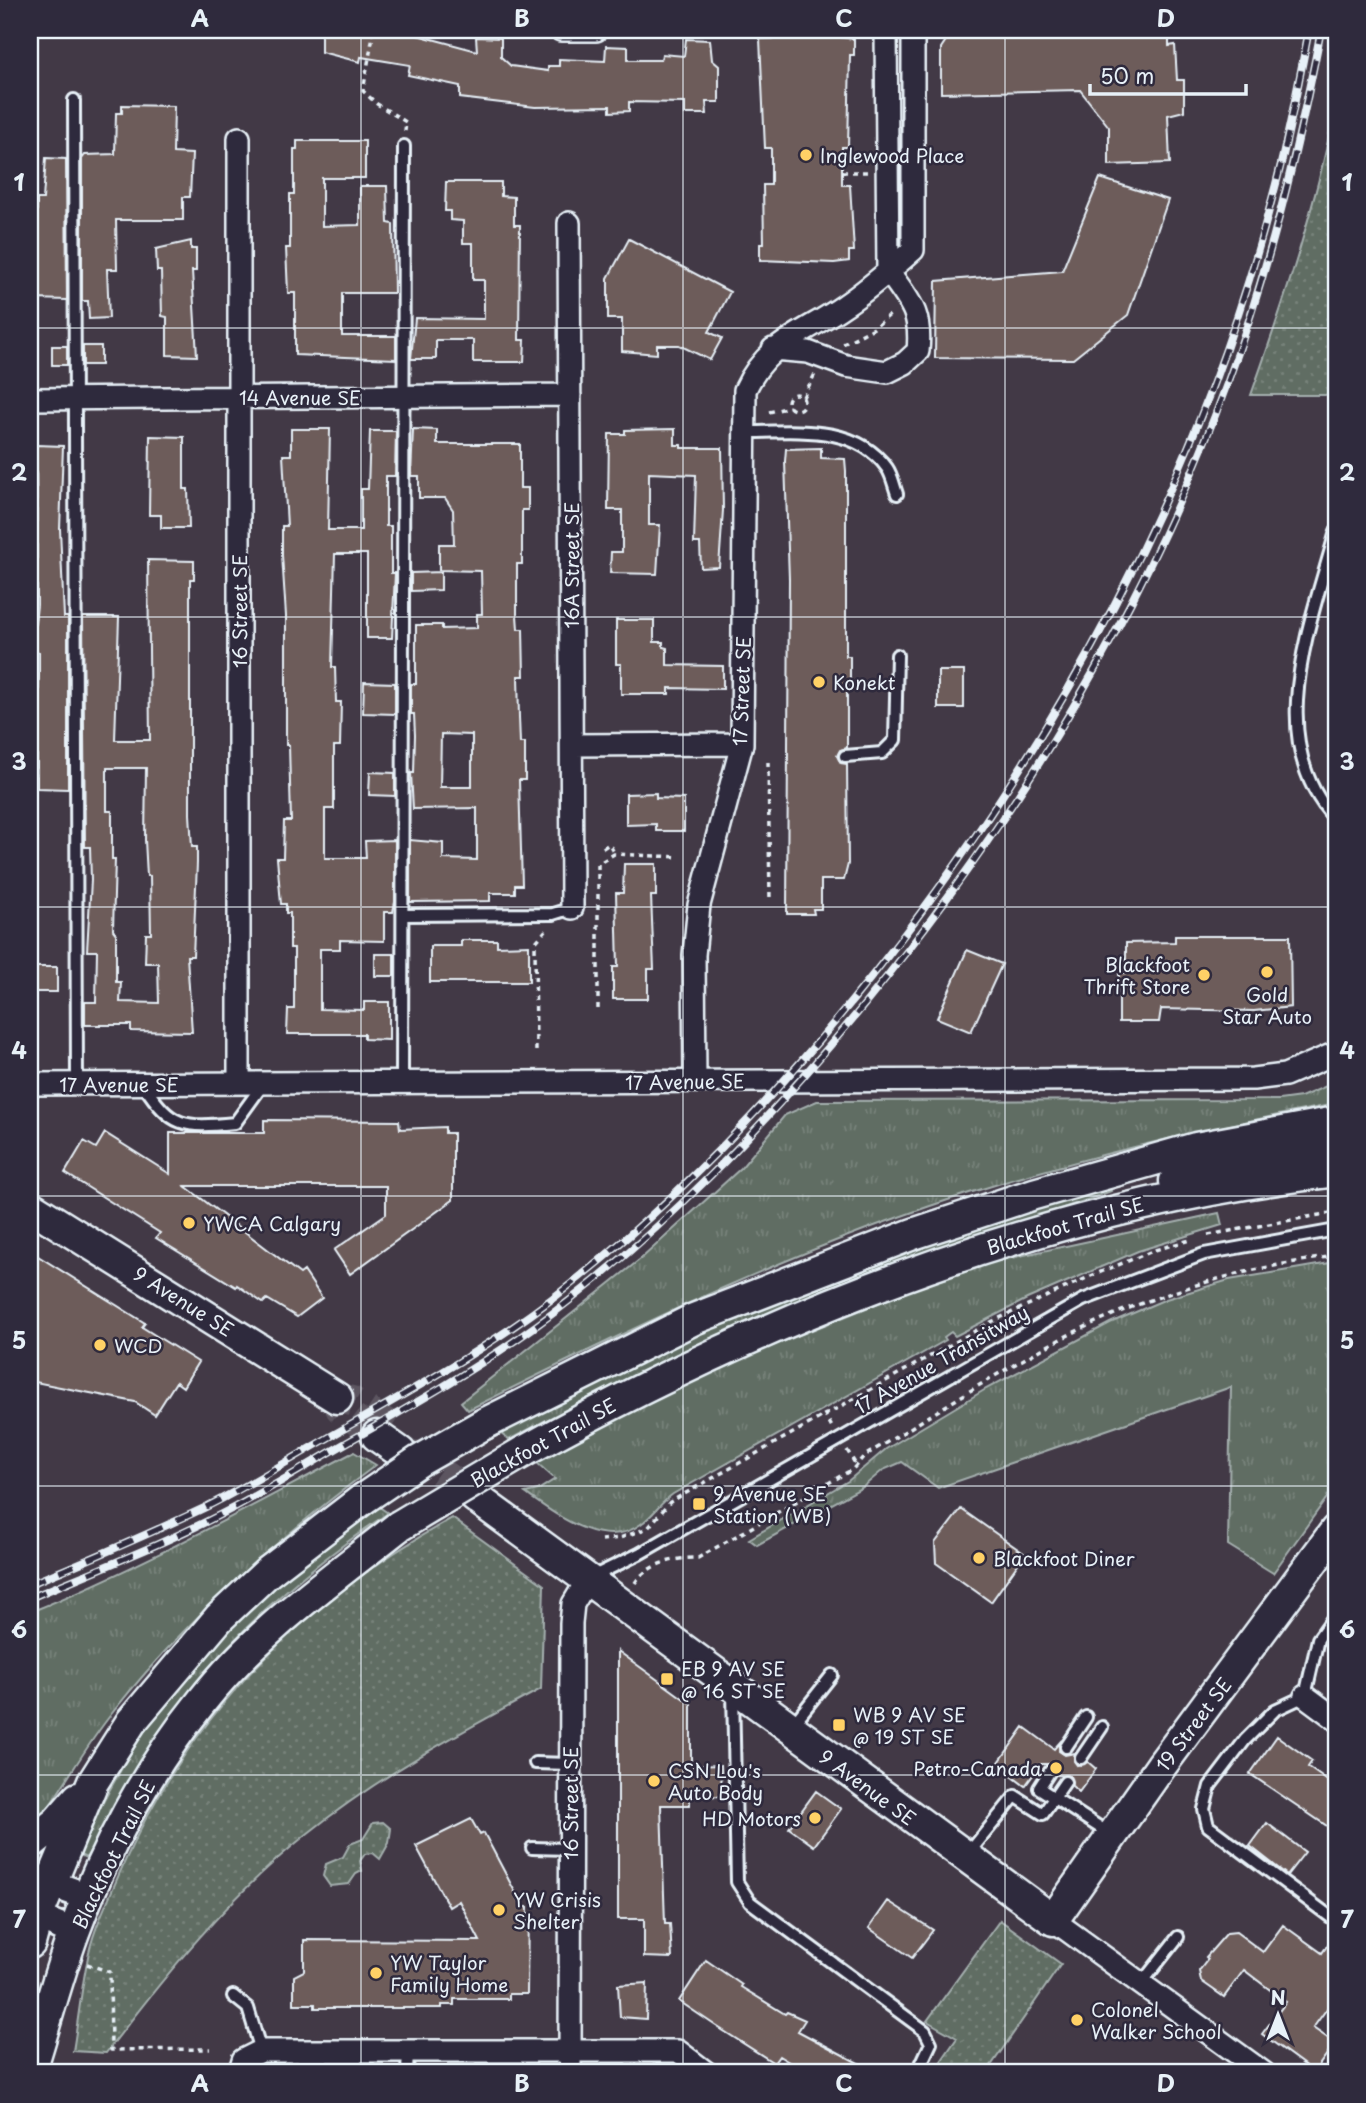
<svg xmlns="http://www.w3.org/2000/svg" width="1366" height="2103" viewBox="0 0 1366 2103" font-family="'Playpen Sans',sans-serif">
<defs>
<pattern id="grass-tufts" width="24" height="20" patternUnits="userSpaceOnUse" patternTransform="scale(1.75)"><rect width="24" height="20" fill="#606d63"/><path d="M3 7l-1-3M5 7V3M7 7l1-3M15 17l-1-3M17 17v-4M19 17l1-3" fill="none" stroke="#77827a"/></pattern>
<pattern id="park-dots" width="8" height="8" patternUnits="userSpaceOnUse" patternTransform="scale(1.75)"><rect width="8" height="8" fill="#606d63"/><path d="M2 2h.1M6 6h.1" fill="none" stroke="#77827a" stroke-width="1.8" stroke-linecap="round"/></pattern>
</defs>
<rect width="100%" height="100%" fill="#423946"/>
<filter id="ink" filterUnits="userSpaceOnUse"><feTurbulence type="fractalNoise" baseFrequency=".0143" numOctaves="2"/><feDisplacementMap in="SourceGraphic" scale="14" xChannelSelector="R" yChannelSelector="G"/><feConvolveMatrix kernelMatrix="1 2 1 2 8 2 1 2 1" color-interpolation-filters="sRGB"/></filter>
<g filter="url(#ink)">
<path fill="url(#grass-tufts)" stroke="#a4afae" stroke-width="2" d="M1336,1082V1104C1216,1126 1098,1153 982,1189C803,1245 635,1326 468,1410L461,1402L643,1257L741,1168L785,1115L817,1101L1279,1100L1301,1097Z
M1107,1181L1111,1191C1031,1221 949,1244 870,1273C745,1319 625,1377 509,1440L496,1430L779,1294Z
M1219,1213L1222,1225L1138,1251L1027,1299L955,1336L951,1332L944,1337L946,1340L673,1494C660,1503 654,1515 641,1524C604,1552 555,1514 525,1493L538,1490L555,1479L536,1462L591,1431L735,1361L945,1276L983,1264Z
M1336,1262V1485L1273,1573L1228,1545L1231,1387L938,1488L902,1462L883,1470L863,1487L757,1545L749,1539L848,1481L886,1449L986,1389L1110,1323L1166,1299L1229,1280Z
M354,1452L376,1465C279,1537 188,1617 113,1712C87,1744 67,1781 44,1814L30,1826V1612C142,1567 247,1508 354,1452Z
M375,1504L388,1513C317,1562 250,1616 197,1683C154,1737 122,1800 86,1858L78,1854C118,1764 179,1668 254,1602C293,1568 335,1537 375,1504Z"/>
<path fill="url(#park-dots)" stroke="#a4afae" stroke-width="2" d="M1336,103V395H1251C1285,300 1317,202 1336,103Z
M452,1518L544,1585L541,1689C460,1732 379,1776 307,1834C229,1896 166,1974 106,2053L73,2051C78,2022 81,1991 87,1962C92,1931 108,1901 120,1872C188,1715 302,1601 452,1518Z
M383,1822L391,1829L389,1843L380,1859L373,1853L365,1854L360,1861L362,1871L356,1874L349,1884L330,1886L323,1876L326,1864L343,1857L350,1844L363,1839L373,1823Z
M1000,1920L1061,1964L986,2073H933L957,2038L927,2021Z"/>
<path fill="#6d5b5a" stroke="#e8f1f8" stroke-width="2" fill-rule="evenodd" d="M321,30H418L417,35L477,51L476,37L501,38V57L511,66L548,71V66H559V59L605,61L606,46L628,47V60H661L662,54L684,56L686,39L710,40L712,60L719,66V102H706L707,114H685V103L629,102V111L610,112V106L535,107L460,98V86L408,75L410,65L361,57L360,62L321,52Z
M953,30H1169V46L1175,45L1177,80H1184V111L1168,115L1170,163L1109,165V127L1080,90L941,93V48Z
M834,36L854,39V55H850L848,147H842V185H850L854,251H849V261L834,263L760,260V244H764L763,185H771V148H765L760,39Z
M122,105L174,106L173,153L192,154L190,197H183V220H116L117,269H107L109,318L89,319L88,301H82V159L85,155L115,154L116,113H122Z
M297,141H365V178H322V226L360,225V186H387L388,223L393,224L394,293H342V336H396V359L295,355V293H288L286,248H290V194H294V149H297Z
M46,158L66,159L67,300L34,299L32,223H37V199H43Z
M1100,178L1168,200L1128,315L1073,359L935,358L936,281L1062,271Z
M446,182H501V196L514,197V225H520L519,340H525L524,362H473V340H436V359H411L415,318L484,319V280H473V243H463V221L450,220V211H445Z
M629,239L730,292L709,332L722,338L710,360L679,345H657V354L622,351V319H608V278Z
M191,241V249H196V271H192L197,356L167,355V317L162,316L161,271H157L156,249Z
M52,346H67V365H52Z
M83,346H101V365H83Z
M291,429H330L328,530H361V489H368L370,431H396L395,476H386V526H391V573H395L392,638H367V554H335L332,667H335L336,702H341L340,746H334V809H325V858H366L365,841L395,840V902L393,912H384V941L340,940V949H320V1009L364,1010V1002H389V1040L364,1039V1034H287L288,1009H294V948H290V913H286V904H281L277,858H283L284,821H291L289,745H286V616L282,555V526H287L283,455H291Z
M413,429L437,430V444H520V488H528V510H522V564H517V615L518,629H523L524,676H518L519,717L520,743H525V780H519L522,885H515V893H490V901L410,902V840L443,843V859L477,860V808L413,809L411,773H414L415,735L414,714H411V684H416V625H442V629L477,628V614H482L481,571L439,570V544H454L453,510L445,498H419V476H411ZM441,734L472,735V787H440Z
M675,429V445H681V448H722L723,510L719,567L701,568L700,543H694L696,475L649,473V525H660L657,574L610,573L611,552H622V510H608L609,434H625V430Z
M150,436L184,437V489H188L189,528H161V515H149Z
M36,445L63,446L60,529L64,617H68V789L37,788V738H30V715H38L39,676V652H32L37,605Z
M821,448V458L845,459L846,471V656H850V688H847V748L840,750L837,756L841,763L847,764L848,864L844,880H821V909H813L814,914H787L789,579L785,461L786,449Z
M148,560L194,561V579H190V814L192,847H197V863L193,956H187L192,1032L131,1031V1025H85V1002H96L97,951H87L91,880L90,847H85L83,617H119L115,740H150ZM107,768H146L145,840L147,876H150L151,934H146L145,963H158L159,1003L120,1002L121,982H116V934L113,930L115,859H112V811H107Z
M441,572V590L411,591V573Z
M616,620H654V642H663V647L667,648V665L723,666V689L669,688V694H621V664H616Z
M938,671H964V708H938Z
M364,682L395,683V714L363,713Z
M370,772L395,773V796L369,795Z
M656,793V798L684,799V831H656V824L626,825V794Z
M624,864H656V896H651L654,969H648V999H613V967H618L616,893H623Z
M1175,936H1290L1291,1007L1254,1011L1161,1009L1159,1022H1119V973H1126V943L1175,942Z
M461,940H497V946L529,945V982H430V946H461Z
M967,950L1002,964L971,1032L937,1018Z
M375,954H394V976H375Z
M30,967H57V992H30Z
M264,1120L399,1121L400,1129L445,1127V1133H453V1200L350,1274L334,1250L386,1214V1186H185L300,1274L304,1271L322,1298L297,1317L267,1299L263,1303L237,1285L236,1287L156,1238L160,1233L65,1173L84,1141L96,1148L105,1133L170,1174V1133H264Z
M30,1251L145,1323L142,1327L198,1362L183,1387L176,1382L155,1415L135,1402L30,1381Z
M961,1509L1025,1554L991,1602L936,1563L935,1543Z
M618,1651L691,1704V1766L721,1765L722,1796L690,1797V1805H661L665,1924H670L672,1958L644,1957V1919H618Z
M1024,1727L1054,1749L1060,1742L1059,1751L1065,1755L1075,1753L1074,1761L1077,1765L1088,1762L1096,1769L1079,1792L1072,1786L1070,1776L1057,1775V1768L1054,1764H1041L1025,1786L997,1765Z
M1277,1736L1312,1761L1308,1767L1336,1787V1832L1250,1774Z
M816,1791L841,1809L814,1846L789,1828Z
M471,1819L480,1835L484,1833L523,1907H528L527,1994H509V1999H454V2005H442V2008H315V2004H294V1976L304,1971V1940L480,1941L459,1901L449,1907L416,1846Z
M1267,1823L1305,1852L1287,1875L1250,1846Z
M888,1901L933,1930L912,1958L869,1928Z
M1283,1925L1322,1953L1336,1933V1996L1313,2028L1335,2043L1314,2072L1262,2034L1286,2002L1244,1970L1224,1997L1201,1981L1199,1971L1208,1959L1206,1957L1227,1933L1236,1932L1263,1952Z
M706,1960L742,1985L741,1987L785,2014L787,2012L805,2020L798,2031L877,2073H807L779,2056L774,2063L716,2026L679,2001Z
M647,1983L646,2019L620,2017L618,1985Z"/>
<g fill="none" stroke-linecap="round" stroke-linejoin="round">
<path stroke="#5b5561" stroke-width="30" stroke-dasharray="30 15" stroke-linecap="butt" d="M377,1436L340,1408L337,1398L352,1401L392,1427
M400,1452L418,1456L475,1497"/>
<defs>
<path id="service" d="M74,100L77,1084
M744,432C793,432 855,423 887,468C892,475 894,486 897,494
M1336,531C1312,621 1261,741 1336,820
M845,756L882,753L895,740L897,655
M403,915L553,914L572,908
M402,1083L404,146
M143,1084C172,1128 183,1128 235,1123L264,1083
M590,1578L639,1554L1083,1300L1204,1254L1336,1230
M1336,1614L1318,1639L1305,1696L1275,1710L1245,1740L1210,1786L1204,1809L1208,1826L1336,1921
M733,1691L737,1882L750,1902L925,2031L931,2043L917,2073
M791,1727L832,1675
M1066,1747L1086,1717
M1081,1758L1102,1727
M535,1763L570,1764
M1050,1771L1039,1788L1110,1834
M532,1848L570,1849
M968,1854L1015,1796L1043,1814L1065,1782
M1141,1984L1178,1937
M233,1996L248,2008L261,2051
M407,2073L408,2051"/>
<path id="minor" d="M561,30H596
M569,223L572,908
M773,349L808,352L846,366L887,372L905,363L918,351C922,312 910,302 888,271L886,30
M30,399L570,395
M572,745L742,744
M695,1080L694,955L699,905L742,744L745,390C767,342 804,334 845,305C869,289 891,269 913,250V30
M239,1083V138
M30,1084L1253,1079L1285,1075L1336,1053
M1305,1696L1336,1719
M1053,1920L1264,2073
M239,2073L243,2060L261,2051H678L707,2073
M570,2073L571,1623L573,1604L588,1579"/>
<path id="tertiary" d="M30,1876L88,1897
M30,1914L74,1932"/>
<path id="secondary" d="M1175,1181C1227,1162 1282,1153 1336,1145
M30,1206L337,1398
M484,1424L694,1319L913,1234L1034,1194L1196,1148L1336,1122
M377,1436L400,1452
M523,1452C775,1312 1048,1204 1336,1171
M475,1497L1053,1920L1161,1766L1336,1530
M30,1844L57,1822L78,1798
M30,1943L37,1917L93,1782L131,1722L219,1618L268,1572L363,1499
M30,2073C45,2026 57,1978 74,1932C103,1851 148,1768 202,1701C256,1632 331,1580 399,1526"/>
</defs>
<use href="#service" stroke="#e8f1f8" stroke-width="16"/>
<use href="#minor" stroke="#e8f1f8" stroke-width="26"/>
<use href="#tertiary" stroke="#e8f1f8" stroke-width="32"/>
<use href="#secondary" stroke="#e8f1f8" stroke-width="35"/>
<path stroke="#e8f1f8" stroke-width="3.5" stroke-dasharray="5 5" stroke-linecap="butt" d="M374,30L363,91L377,104L406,122L405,131
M842,172H868
M843,344L874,328L892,313
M788 402a8 8 0 1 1 16 0a8 8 0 1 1-16 0Z
M803,397L815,374
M769,412L790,407
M768,762L770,899
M603,848L609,844L615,854
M598,1009V864L614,854L679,857
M536,1051L535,943L547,929
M1208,1235L1336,1212
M824,1413L832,1427
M847,1450L856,1465
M601,1540L620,1538L648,1528L670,1502L991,1322L1091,1276L1155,1250L1190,1240
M635,1583C648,1563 675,1558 698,1558L853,1469L864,1456C942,1410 1022,1354 1105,1318C1180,1286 1256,1266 1336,1256
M87,1964L110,1972L111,2050L210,2049"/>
<use href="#service" stroke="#2f2a3d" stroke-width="10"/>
<use href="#minor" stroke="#2f2a3d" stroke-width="21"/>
<use href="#tertiary" stroke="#2f2a3d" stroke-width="26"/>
<use href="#secondary" stroke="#2f2a3d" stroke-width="30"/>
<defs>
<path id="rail" d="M30,1584C88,1560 147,1535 204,1508C249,1486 290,1459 333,1435C410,1391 487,1349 557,1295C677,1202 782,1090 876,971C1057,742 1200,479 1273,195C1288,141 1298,85 1309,30
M30,1598C98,1569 169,1542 235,1507C273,1487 309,1464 346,1443C411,1406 476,1369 537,1325C662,1234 766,1124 864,1005C1018,817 1145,609 1228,381C1270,267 1298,149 1321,30"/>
</defs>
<use href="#rail" stroke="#e8f1f8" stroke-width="8"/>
<use href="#rail" stroke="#2f2a3d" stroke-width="5" stroke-dasharray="16" stroke-linecap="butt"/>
<defs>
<path id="secondary-bridge" d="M363,1499L419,1461L484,1424
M399,1526L523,1452"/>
</defs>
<use href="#secondary-bridge" stroke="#e8f1f8" stroke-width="35" stroke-linecap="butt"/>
<use href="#secondary-bridge" stroke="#2f2a3d" stroke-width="30"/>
</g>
</g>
<path fill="none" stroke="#e8f1f8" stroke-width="2" stroke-opacity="0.55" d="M361,30V2073M683,30V2073M1005,30V2073M30,328H1336M30,617H1336M30,907H1336M30,1196H1336M30,1486H1336M30,1775H1336"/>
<g fill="#ffd166" stroke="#2f2a3d" stroke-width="2.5">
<circle cx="806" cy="155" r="7"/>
<circle cx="819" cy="682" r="7"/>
<circle cx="1267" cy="972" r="7"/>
<circle cx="1204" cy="975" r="7"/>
<circle cx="189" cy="1223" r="7"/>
<circle cx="100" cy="1345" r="7"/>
<rect x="692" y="1497" width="14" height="14" rx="3.5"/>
<circle cx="979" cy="1558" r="7"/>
<rect x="660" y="1672" width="14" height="14" rx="3.5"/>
<rect x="832" y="1718" width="14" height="14" rx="3.5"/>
<circle cx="1056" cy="1768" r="7"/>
<circle cx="654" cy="1781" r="7"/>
<circle cx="815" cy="1818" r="7"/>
<circle cx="499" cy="1910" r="7"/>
<circle cx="376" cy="1973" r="7"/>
<circle cx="1077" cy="2020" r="7"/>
</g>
<g text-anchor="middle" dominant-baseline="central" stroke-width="5" stroke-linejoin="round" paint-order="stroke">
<g font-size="19" fill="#e8f1f8" stroke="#2f2a3d" text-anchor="start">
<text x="820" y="155">Inglewood Place</text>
<text x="833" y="682">Konekt</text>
<text x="1190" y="964" text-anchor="end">Blackfoot<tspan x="1190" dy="22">Thrift Store</tspan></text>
<text x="1267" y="994" text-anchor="middle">Gold<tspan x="1267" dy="22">Star Auto</tspan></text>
<text x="203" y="1223">YWCA Calgary</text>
<text x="114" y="1345">WCD</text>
<text x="713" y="1493">9 Avenue SE<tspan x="713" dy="22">Station (WB)</tspan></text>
<text x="993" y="1558">Blackfoot Diner</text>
<text x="681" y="1668">EB 9 AV SE<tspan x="681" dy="22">@ 16 ST SE</tspan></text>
<text x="853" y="1714">WB 9 AV SE<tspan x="853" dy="22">@ 19 ST SE</tspan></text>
<text x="1042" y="1768" text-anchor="end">Petro-Canada</text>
<text x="668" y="1770">CSN Lou's<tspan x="668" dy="22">Auto Body</tspan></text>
<text x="801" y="1818" text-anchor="end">HD Motors</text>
<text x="513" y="1899">YW Crisis<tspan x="513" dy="22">Shelter</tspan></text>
<text x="390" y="1962">YW Taylor<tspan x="390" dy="22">Family Home</tspan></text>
<text x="1091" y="2009">Colonel<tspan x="1091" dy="22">Walker School</tspan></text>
</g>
<g font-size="19" fill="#e8f1f8" stroke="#2f2a3d">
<text x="300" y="397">14 Avenue SE</text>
<text transform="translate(571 565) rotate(-90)">16A Street SE</text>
<text transform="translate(239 611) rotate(-90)">16 Street SE</text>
<text transform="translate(741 691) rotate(-88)">17 Street SE</text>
<text transform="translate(685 1081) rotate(-1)">17 Avenue SE</text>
<text x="119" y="1084">17 Avenue SE</text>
<text transform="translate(1065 1225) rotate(-16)">Blackfoot Trail SE</text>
<text transform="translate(184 1301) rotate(32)">9 Avenue SE</text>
<text transform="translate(941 1359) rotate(-30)">17 Avenue Transitway</text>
<text transform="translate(543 1442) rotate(-29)">Blackfoot Trail SE</text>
<text transform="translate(1193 1724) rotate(-53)">19 Street SE</text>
<text transform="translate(868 1787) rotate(36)">9 Avenue SE</text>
<text transform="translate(570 1803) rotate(-90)">16 Street SE</text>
<text transform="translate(113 1854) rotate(-64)">Blackfoot Trail SE</text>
</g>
</g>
<rect width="1366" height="2103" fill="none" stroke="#2f2a3d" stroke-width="77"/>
<g transform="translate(1278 2015)" stroke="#2f2a3d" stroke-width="5" paint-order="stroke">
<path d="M0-5L12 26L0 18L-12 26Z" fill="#e8f1f8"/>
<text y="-10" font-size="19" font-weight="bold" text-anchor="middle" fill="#e8f1f8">N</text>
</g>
<path d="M1090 84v10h156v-10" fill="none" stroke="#e8f1f8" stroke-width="3.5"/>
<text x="1100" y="84" font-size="21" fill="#e8f1f8" stroke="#2f2a3d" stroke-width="5" paint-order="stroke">50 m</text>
<rect x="38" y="38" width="1290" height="2026" fill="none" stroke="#e8f1f8" stroke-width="2.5"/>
<g font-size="23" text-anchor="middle" font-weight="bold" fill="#e8f1f8">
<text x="200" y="27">A</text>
<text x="522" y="27">B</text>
<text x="844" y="27">C</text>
<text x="1166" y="27">D</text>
<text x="19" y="191">1</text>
<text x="1347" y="191">1</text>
<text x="19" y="481">2</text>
<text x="1347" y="481">2</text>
<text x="19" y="770">3</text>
<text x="1347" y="770">3</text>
<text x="19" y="1059">4</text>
<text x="1347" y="1059">4</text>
<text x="19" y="1349">5</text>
<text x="1347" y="1349">5</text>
<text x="19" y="1638">6</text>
<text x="1347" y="1638">6</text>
<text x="19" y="1928">7</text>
<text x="1347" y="1928">7</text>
<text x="200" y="2092">A</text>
<text x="522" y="2092">B</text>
<text x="844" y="2092">C</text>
<text x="1166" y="2092">D</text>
</g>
</svg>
